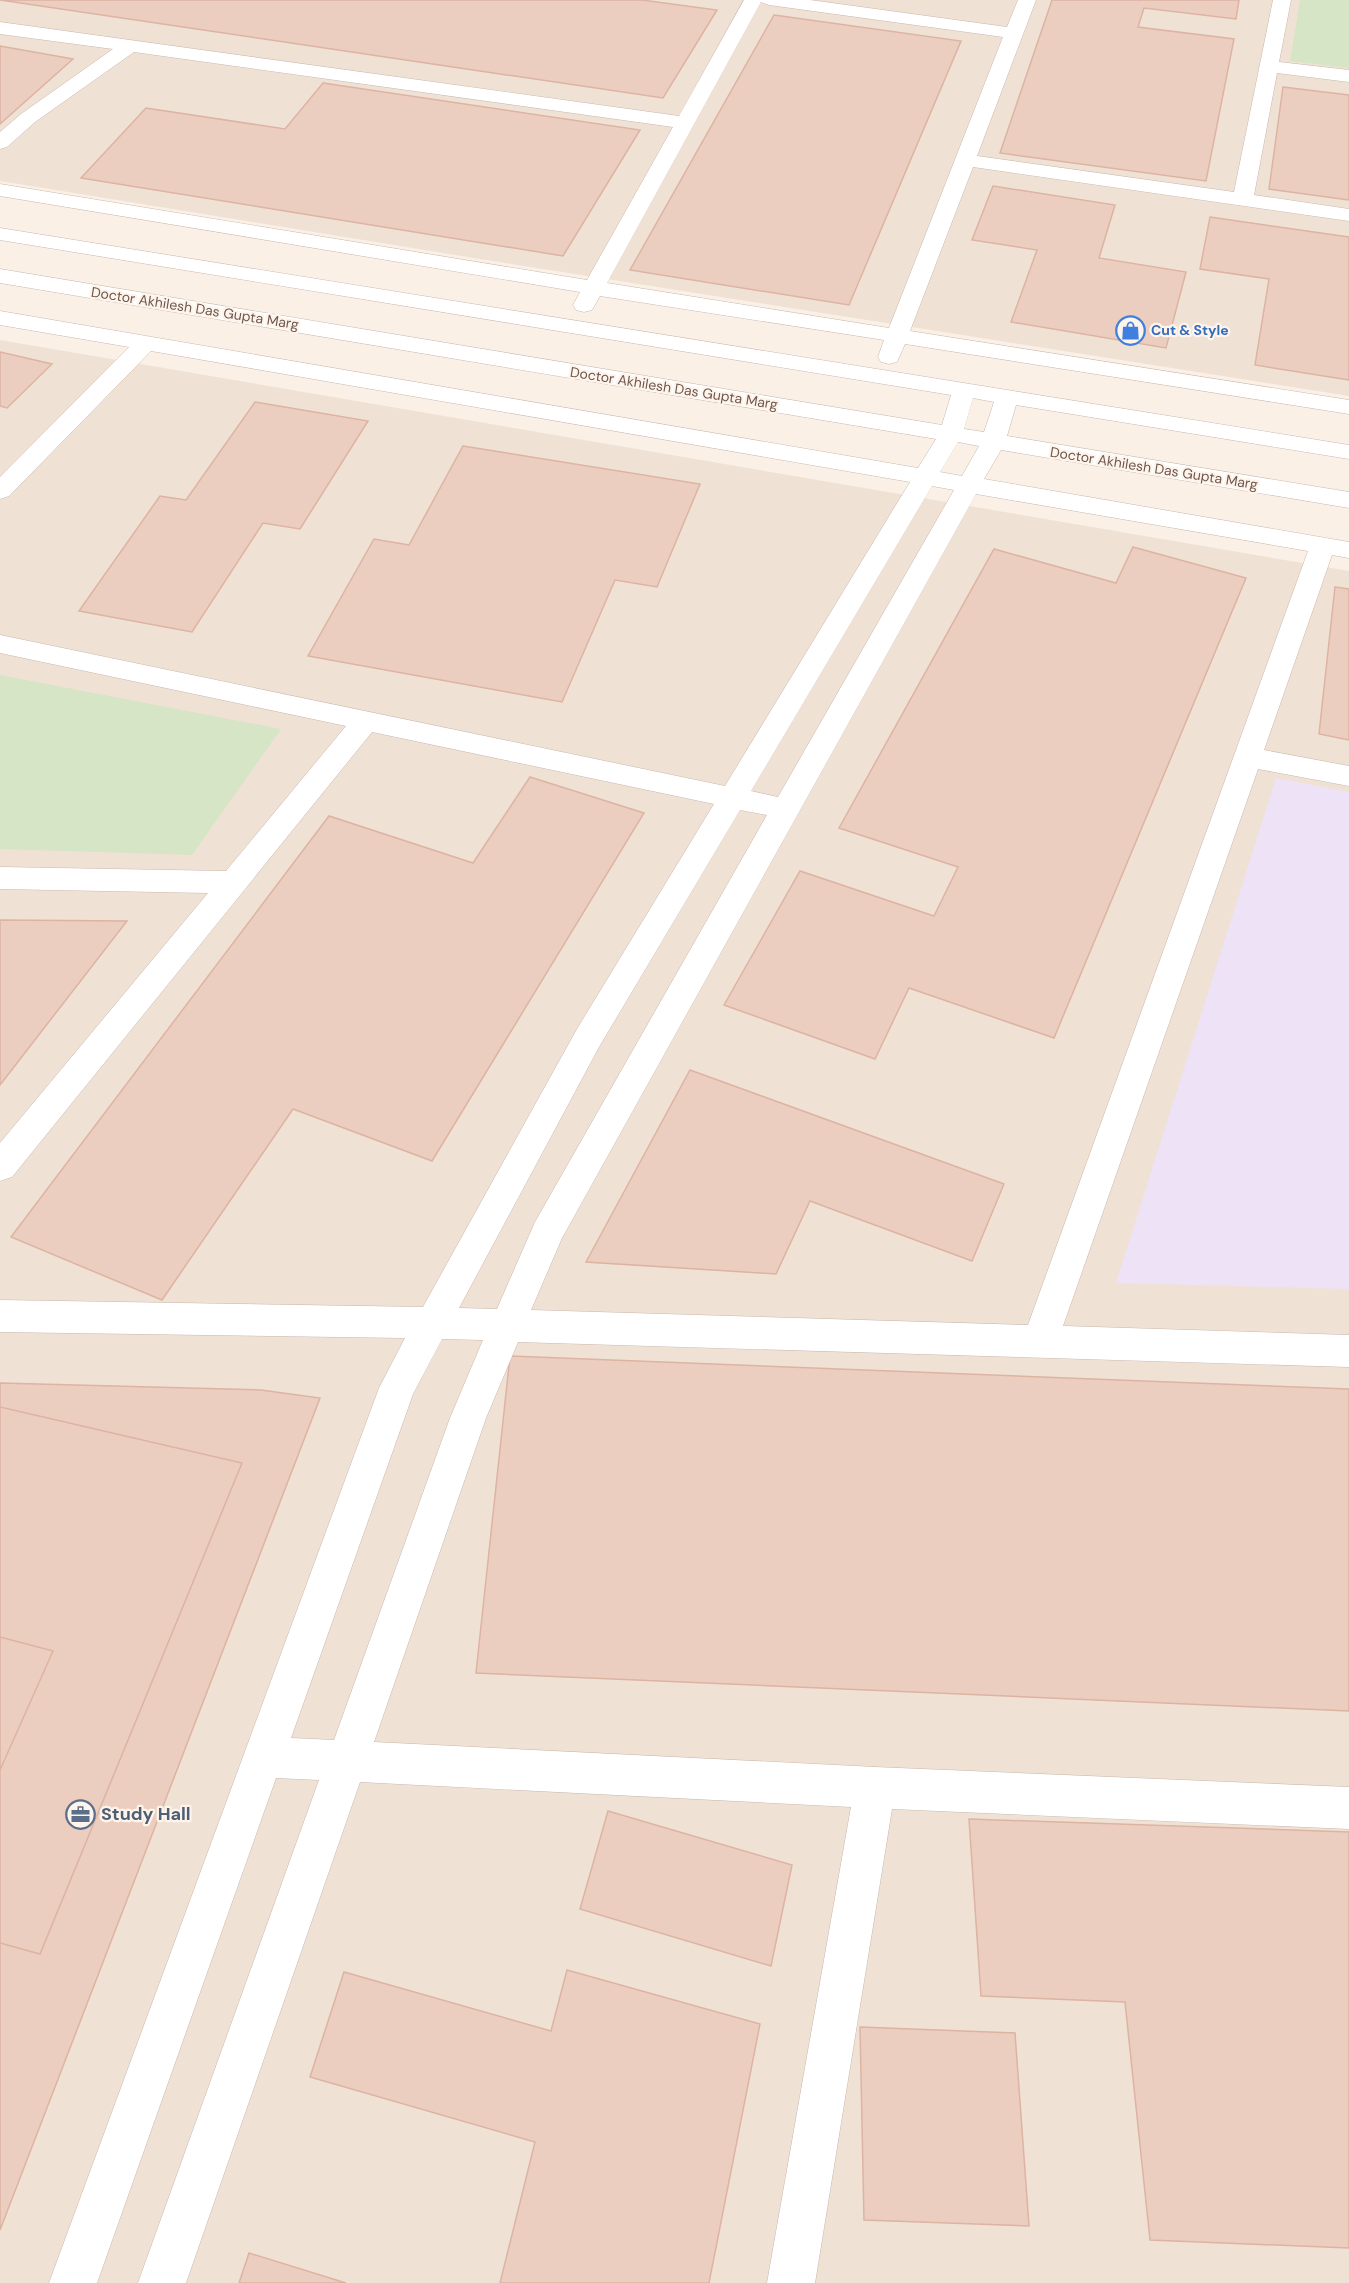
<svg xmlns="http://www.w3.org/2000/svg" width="1349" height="2283" viewBox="0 0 1349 2283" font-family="'DM Sans',sans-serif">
<rect width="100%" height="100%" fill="#faf0e5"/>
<path fill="#f0e1d5" d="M0,0H1349V396L480,259L0,181Z
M0,340L1349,571V2283H0Z"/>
<path fill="#ede2f6" d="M1276,778L1349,792V1289L1116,1283Z"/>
<path fill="#d5e5c5" d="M1300,0H1349V68L1290,61Z
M0,675L281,729L192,855L0,849Z"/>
<path fill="#eccec0" stroke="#ddb3a2" stroke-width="1.5" d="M0,0H642L717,10L663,98Z
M1052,0H1239L1236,19L1144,8L1138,27L1234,39L1206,181L1000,153Z
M774,15L961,41L849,305L630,270Z
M0,46L73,59L0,124Z
M323,83L640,130L563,256L81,178L146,108L285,129Z
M1283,87L1349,95V200L1269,189Z
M993,186L1115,205L1099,258L1186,272L1166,348L1011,322L1037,250L972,240Z
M1210,217L1349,237V380L1255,365L1269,279L1200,269Z
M0,352L52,364L7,408L0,406Z
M255,402L368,421L300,529L263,523L192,632L79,611L160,496L186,500Z
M463,446L700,484L657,587L615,580L562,702L308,656L374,539L409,545Z
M1133,547L1246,578L1054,1038L909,988L875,1059L724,1005L800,871L934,916L958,867L839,828L994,549L1116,583Z
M1335,587L1349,589V740L1319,734Z
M530,777L644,813L432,1161L293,1109L162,1300L11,1237L329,816L473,863Z
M0,920L127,921L0,1085Z
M690,1070L1004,1184L972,1261L810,1201L776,1274L586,1262Z
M510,1356L1349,1389V1711L476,1673Z
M0,1383L261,1390L320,1398L0,2230Z
M0,1407L242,1463L40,1954L0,1943V1770L53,1651L0,1637Z
M608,1811L792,1865L771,1966L580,1909Z
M969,1819L1349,1832V2248L1150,2240L1125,2002L981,1996Z
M567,1970L760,2024L709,2283H500L535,2142L310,2077L344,1972L551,2031Z
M860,2027L1015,2033L1029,2226L864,2220Z
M249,2253L346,2283H239Z"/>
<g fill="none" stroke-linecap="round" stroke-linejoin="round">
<defs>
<path id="minor" d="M744,0H810L1007,27L1018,0H1036L977,156L1234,192L1273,0H1291L1279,62L1349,70V82L1277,73L1254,195L1349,209V221L973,167L910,331L1349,400V414L905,344L897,362L889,364L881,362L878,357L884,340L600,296L592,310L584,312L576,310L573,305L580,292L0,196V184L587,280L673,127L134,52L35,122L7,147L0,149V132L21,114L113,49L0,34V22L679,116ZM761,2L769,5L1003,37L889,328L607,283Z
M0,228L1349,445V459L1016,405L1007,436L1349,492V508L1001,450L984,479L1349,542V558L1332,555L1264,750L1349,766V786L1258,769L1063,1326L1349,1335V1367L518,1342L486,1418L374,1742L875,1767L1349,1787V1829L892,1809L815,2283H767L851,1807L360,1782L186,2283H138L319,1780L276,1778L97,2283H49L379,1388L405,1338L0,1332V1300L423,1307L577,1029L714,804L372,732L12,1177L0,1181V1143L208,893L0,889V867L226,871L346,726L0,653V635L725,786L910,482L151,351L9,496L0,499V477L129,347L0,325V311L918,468L936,439L0,283V269L942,425L951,395L0,240ZM973,398L994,402L984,432L964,429ZM958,442L979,446L962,476L940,472ZM932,486L954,490L778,797L751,791ZM976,494L1308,551L1028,1325L531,1310L562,1238ZM740,810L767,815L535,1222L497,1309L459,1308L599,1047ZM442,1339L483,1340L450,1418L334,1740L291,1738L413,1394Z"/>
</defs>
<use href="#minor" stroke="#cab7ad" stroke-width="1"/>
<use href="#minor" fill="#fff" fill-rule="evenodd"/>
</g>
<defs>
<symbol id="shop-ring" viewBox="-11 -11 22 22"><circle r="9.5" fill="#fdf4eb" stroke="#3f7fe0" stroke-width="1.5"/><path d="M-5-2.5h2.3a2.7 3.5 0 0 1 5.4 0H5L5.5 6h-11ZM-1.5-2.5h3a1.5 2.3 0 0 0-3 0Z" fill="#3f7fe0"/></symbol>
<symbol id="office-ring" viewBox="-11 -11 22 22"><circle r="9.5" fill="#fdf4eb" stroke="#5c6f8a" stroke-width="1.5"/><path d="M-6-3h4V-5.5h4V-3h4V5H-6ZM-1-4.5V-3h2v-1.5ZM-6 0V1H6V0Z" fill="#5c6f8a"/></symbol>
</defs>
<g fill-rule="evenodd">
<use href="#shop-ring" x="1114" y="314" width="33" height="33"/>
<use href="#office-ring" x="64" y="1798" width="33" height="33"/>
</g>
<g text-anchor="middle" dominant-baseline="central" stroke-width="4.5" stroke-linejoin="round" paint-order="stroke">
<g font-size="14" fill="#70564d" stroke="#fdf4eb">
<text transform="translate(195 308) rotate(9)">Doctor Akhilesh Das Gupta Marg</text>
<text transform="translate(674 388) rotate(9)">Doctor Akhilesh Das Gupta Marg</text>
<text transform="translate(1154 468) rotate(9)">Doctor Akhilesh Das Gupta Marg</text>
</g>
<g font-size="14" font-weight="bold" fill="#366cbe" stroke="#fdf4eb" text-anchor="start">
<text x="1151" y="330">Cut &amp; Style</text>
</g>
<g font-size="18" font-weight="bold" fill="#4e5e75" stroke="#fdf4eb" text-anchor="start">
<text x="101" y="1814">Study Hall</text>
</g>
</g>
</svg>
